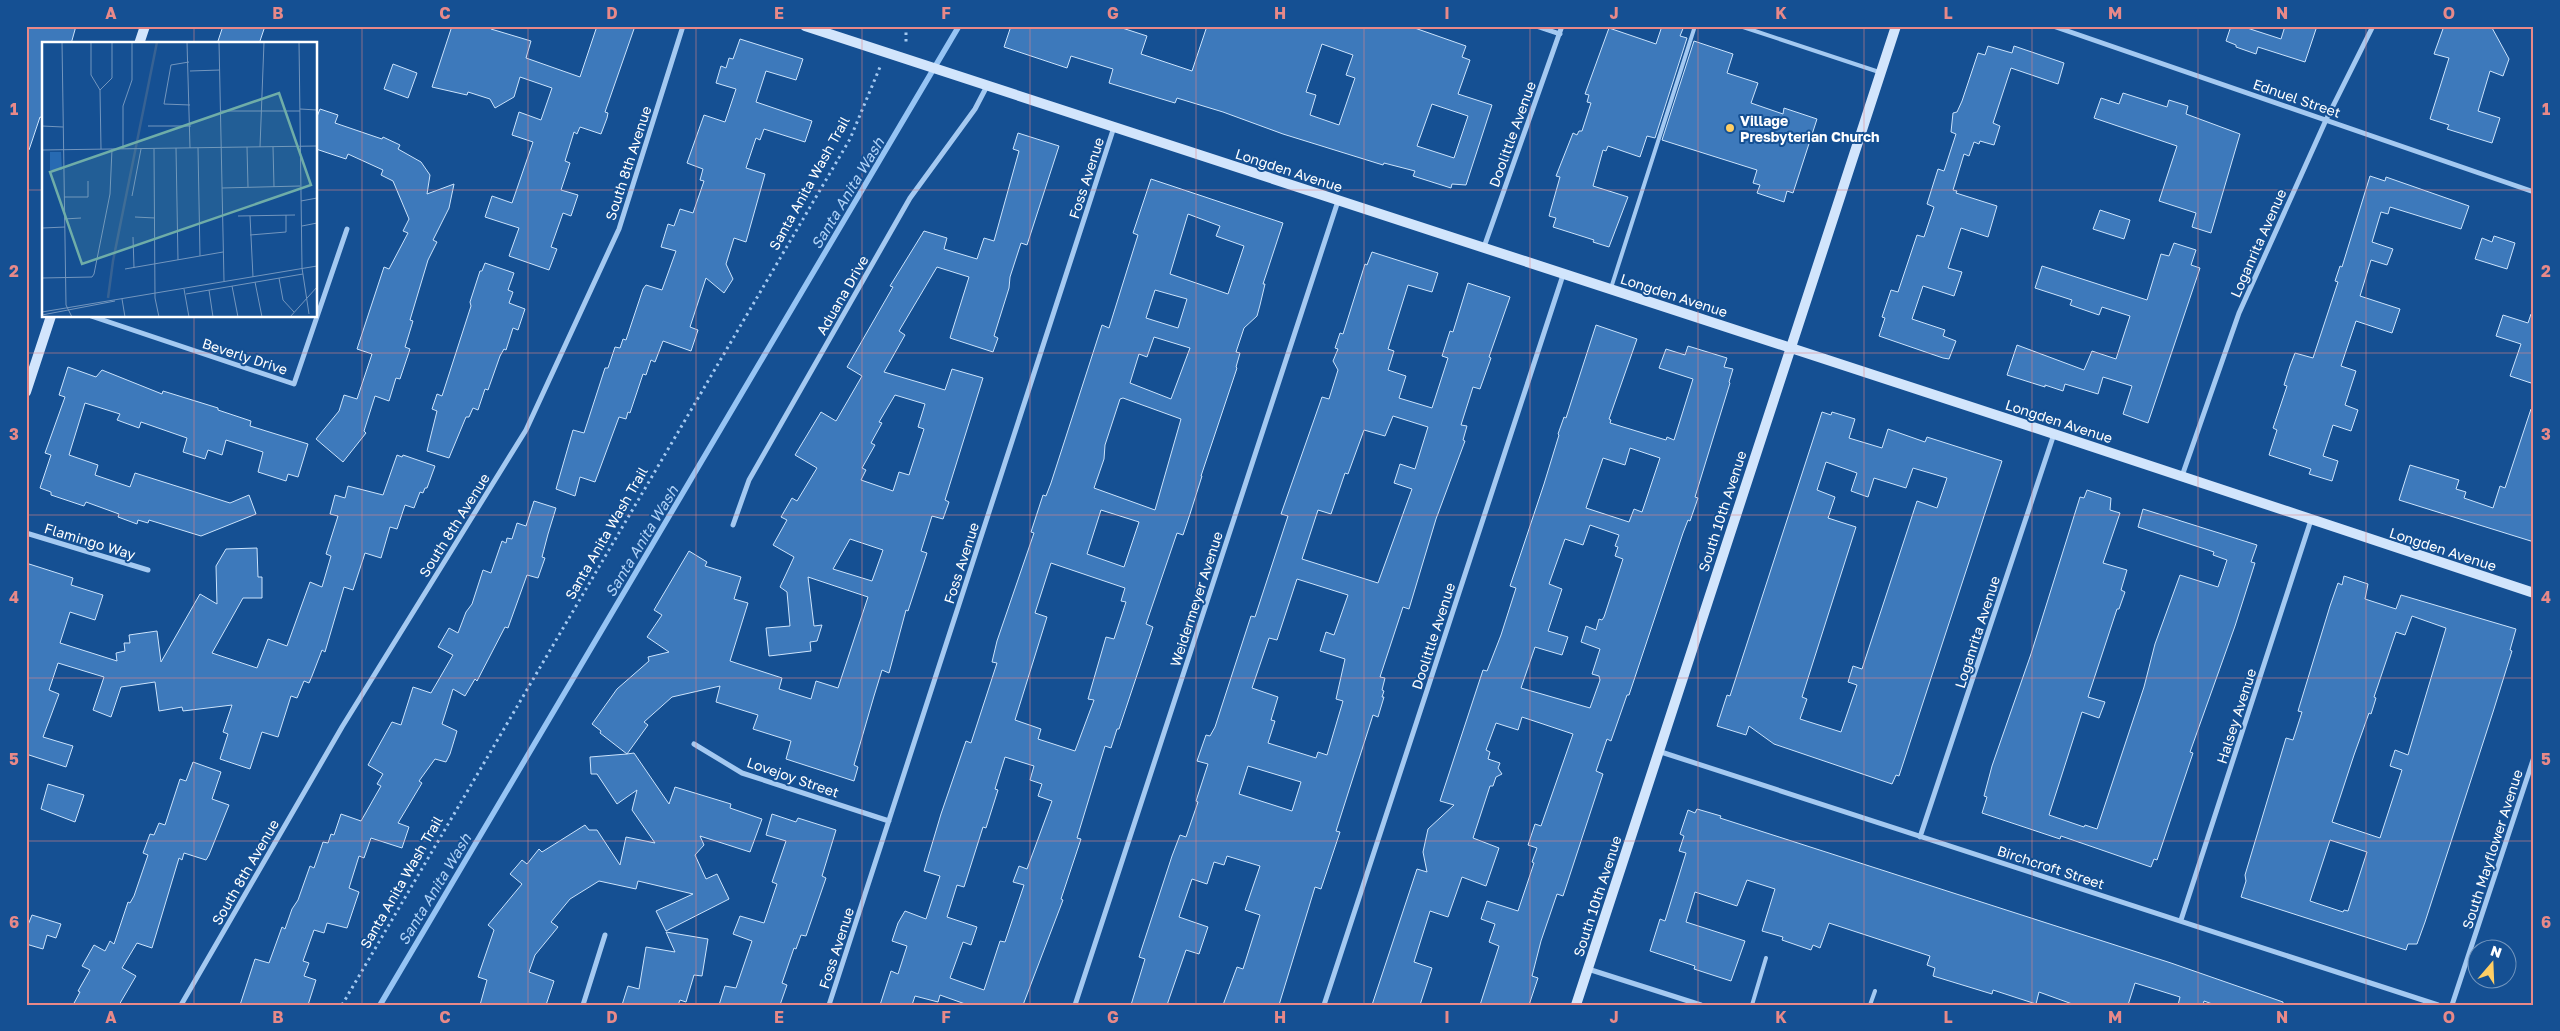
<svg xmlns="http://www.w3.org/2000/svg" width="2560" height="1031" viewBox="0 0 2560 1031" font-family="'Golos Text',sans-serif">
<rect width="100%" height="100%" fill="#155093"/>
<g fill="none" stroke-linecap="round" stroke-linejoin="round">
<path stroke="#96c4f4" stroke-width="5.5" d="M380,1005L959,26"/>
</g>
<path fill="#3d79bb" stroke="#cbe3fc" fill-rule="evenodd" d="M31,26H76L71,44H44V118L40,117L29,150L26,149V31Z
M223,26H265L259,44H217Z
M452,26H492L491,29L531,41L526,58L580,77L597,26H635L605,112L608,113L607,118L601,134L580,127L577,134L574,132L565,161L570,163L561,190L578,195L571,216L563,213L551,247L557,249L549,270L509,256L519,228L485,217L492,196L512,203L533,142L512,135L519,112L541,120L552,88L520,77L514,97L495,108L490,99L468,92L467,95L432,87Z
M1011,26H1116L1147,36L1141,54L1192,71L1207,26H1409L1466,46L1462,57L1470,60L1458,94L1492,105L1466,185L1452,184L1451,188L1413,176L1415,171L1384,163L1383,165L1283,134L1223,112L1177,98L1175,103L1109,83L1113,69L1071,56L1067,68L1004,47ZM1322,44L1353,55L1346,75L1355,78L1339,125L1310,115L1316,95L1306,92ZM1432,104L1468,116L1454,158L1417,146Z
M1662,26H1684L1680,36L1687,38L1655,138L1647,136L1640,157L1608,146L1606,151L1603,150L1593,186L1628,197L1609,247L1593,242L1594,240L1553,227L1556,218L1549,216L1560,177L1556,176L1573,133L1577,135L1579,131H1582L1591,103L1587,102L1589,95L1585,94L1609,28L1656,44Z
M2231,26H2241L2281,39L2285,26H2317L2305,62L2258,47L2256,54L2236,47V45L2226,41Z
M2444,26H2491L2509,59L2503,76L2490,71L2478,111L2500,118L2492,143L2447,129L2449,125L2430,119L2449,58L2434,54Z
M740,39L803,59L796,80L766,71L756,102L812,121L805,142L764,129L760,140L756,138L746,168L765,174L746,242L734,238L726,264L733,279L724,293L706,278L690,327L698,330L691,351L663,341L655,362L651,360L646,375L643,374L630,413L628,412L626,419L619,417L595,482L580,477L575,496L556,489L573,430L584,433L605,368H608L615,347L620,348L623,339L626,340L643,289L646,285L662,290L676,251L661,247L668,224L674,226L680,209L693,213L704,181L700,180L703,169L687,163L704,115L725,122L736,89L716,83L721,66L726,68L729,58L733,59Z
M1694,41L1733,54L1727,73L1758,83L1751,103L1783,114L1784,108L1817,119L1793,193L1787,191L1784,202L1757,193L1760,185L1753,183L1757,170L1662,140Z
M1988,46L2012,53L2014,46L2064,63L2058,84L2011,68L1993,123L2000,126L1994,145L1980,141L1979,144L1974,142L1969,156L1964,154L1953,190L1957,191L1956,193L1997,206L1988,237L1961,228L1948,268L1962,272L1954,296L1923,286L1912,319L1945,330L1943,336L1956,341L1949,359L1943,358L1879,336L1885,318L1882,317L1891,290L1898,292L1917,235L1924,237L1934,207L1927,204L1938,169L1944,171L1956,134L1951,132L1953,113L1957,112L1962,101L1978,53L1985,55Z
M393,64L417,73L408,98L384,89Z
M2123,93L2167,107L2169,100L2188,106L2186,114L2240,134L2211,233L2192,227L2196,213L2159,201L2177,146L2094,118L2101,98L2119,104Z
M320,109L338,115L335,123L382,139L383,137L400,145L398,149L421,162L430,175L427,194L454,184L449,208L433,240L437,242L428,260L410,320L413,321L405,347L410,349L400,379L396,378L389,401L375,396L364,431L366,433L343,462L316,439L339,411L344,395L357,399L372,354L357,349L384,267L389,269L408,233L403,231L409,219L393,181L381,175L383,170L348,154L346,159L316,149V119Z
M1018,133L1059,146L1027,245L1021,243L1010,277L1009,288L994,336L998,338L993,352L950,338L969,277L937,267L899,331L905,335L884,372L945,390L952,369L983,378L945,500L949,502L943,519L932,516L921,551L927,553L908,611L906,610L889,673L882,670L874,696L854,765L858,767L854,781L786,759L791,741L753,729L758,715L716,702L720,686L672,697L644,722L648,725L627,754L634,753L669,804L675,787L731,804L730,808L762,819L750,852L700,836L704,845L695,855L706,879L717,874L729,899L666,931L656,911L693,894L638,881L636,889L599,881L570,899L551,922L558,927L535,955L529,972L554,981L546,1005H480L487,980L478,977L494,930L488,925L522,884L510,874L522,860L527,864L539,849L542,852L585,825L589,830H597L620,865L626,837L655,843L632,810L637,790L617,804L597,774H591L590,757L627,754L600,733L601,731L592,724L617,689L649,661L648,657L669,652L647,637L662,615L654,610L689,551L707,562L705,566L741,577L734,599L748,603L730,661L782,678L779,689L811,699L816,681L838,688L868,597L808,577L814,626L822,625L817,641L810,642L811,651L769,656L766,628L790,626L787,592L780,587L794,557L773,545L787,520L781,517L792,498L797,501L817,468L795,455L821,412L836,421L862,376L847,367L893,287L890,286L924,231L947,238L944,249L977,259L984,238L994,241L1019,151L1013,149ZM895,395L925,404L918,427L924,429L909,475L899,472L893,491L861,480L866,470L862,468L875,445L871,443L882,423L879,422ZM850,539L883,550L872,581L833,569Z
M2370,176L2385,181L2386,177L2469,206L2461,229L2390,207L2388,214L2381,212L2372,242L2393,249L2387,265L2371,260L2360,296L2400,309L2392,333L2356,321L2341,366L2356,371L2345,405L2358,410L2351,431L2333,425L2323,456L2338,461L2332,481L2309,474L2311,469L2269,455L2277,430L2273,428L2287,386L2284,385L2290,366L2295,353L2313,358L2338,282L2335,281L2340,266L2342,267Z
M1151,179L1283,223L1263,284H1265L1260,305L1257,316L1244,328L1236,352L1240,353L1236,367L1237,368L1201,476H1202L1190,514L1183,535L1177,533L1146,624L1153,627L1119,729H1117L1111,748L1105,746L1077,838L1081,839L1061,899L1063,900L1023,1005H968L940,995L938,1002L915,996L912,1005H880L891,971L898,974L907,946L892,941L898,923L905,911L926,919L940,876L924,871L941,814L966,741L971,743L997,663L992,662L997,641L1034,533L1031,532L1043,495L1046,496L1051,483L1102,325L1109,328L1138,235L1133,233ZM1188,214L1220,226L1216,236L1244,246L1228,294L1170,274ZM1155,290L1187,299L1178,328L1146,318ZM1154,337L1190,348L1171,399L1130,383L1139,354L1147,357ZM1123,398L1181,419L1155,510L1094,488L1104,459L1105,445L1120,399ZM1101,510L1139,522L1124,567L1087,554ZM1051,563L1125,588L1121,601L1126,602L1114,639L1106,637L1088,699L1094,700L1075,751L1038,739L1041,729L1015,720L1047,617L1035,613ZM1005,757L1034,766L1030,780L1042,784L1038,796L1052,801L1027,869L1019,866L1013,882L1024,885L1005,942L1000,941L984,990L950,978L963,942L971,945L977,927L947,917L957,885L964,887L983,827L986,828L998,790L995,789Z
M2100,210L2130,220L2124,239L2093,229Z
M2494,236L2515,243L2507,269L2475,259L2482,238L2492,242Z
M2174,243L2196,250L2191,265L2200,268L2148,423L2123,414L2132,386L2103,377L2098,394L2065,384L2063,391L2045,385V387L2007,375L2017,345L2084,370L2092,351L2116,359L2130,316L2102,307L2099,315L2070,305L2072,300L2035,288L2042,266L2147,300L2161,254L2169,256Z
M1372,252L1438,273L1432,292L1408,285L1388,349L1394,351L1388,370L1406,376L1399,398L1432,408L1448,358L1442,356L1450,331L1453,332L1468,283L1510,297L1489,357L1491,358L1480,389L1473,387L1461,425L1467,426L1463,440L1465,441L1436,519L1409,609L1403,607L1380,677L1385,678L1382,690L1384,691L1382,697H1384L1378,717L1373,715L1336,831L1340,832L1321,889L1315,887L1279,1005H1223L1237,967L1243,969L1260,915L1245,910L1260,866L1227,856L1224,865L1214,862L1207,884L1192,879L1179,917L1208,927L1199,954L1186,950L1167,1005H1131L1145,959L1139,957L1172,856L1180,835L1186,837L1198,802L1196,801L1208,764L1197,761L1206,735L1210,736L1215,727L1251,616L1255,617L1288,516L1281,514L1322,397L1329,399L1338,370L1333,361L1338,349L1335,348L1340,333L1343,334L1365,264L1367,265ZM1393,416L1428,427L1415,469L1400,464L1394,483L1412,489L1378,583L1302,559L1318,510L1331,514L1345,473L1348,474L1364,430L1385,436ZM1297,579L1348,595L1334,635L1326,632L1320,651L1345,659L1336,699L1343,701L1327,755L1318,752L1316,758L1268,743L1275,721L1271,720L1278,697L1252,688L1269,638L1277,640ZM1248,766L1301,782L1292,811L1239,794Z
M485,263L514,273L508,290L513,292L509,303L525,309L518,330L513,328L506,350L504,349L500,356L488,390L485,389L478,410L473,408L469,417H466L449,458L427,451L437,411L432,409L437,394L442,396L471,306L470,302L480,271H482Z
M2531,314H2534V384L2510,376L2521,344L2496,336L2503,315L2528,323Z
M1596,325L1637,339L1609,419L1611,420L1610,423L1666,440L1667,437L1674,440L1693,379L1659,368L1666,349L1685,355L1688,346L1727,358L1724,367L1733,369L1729,382L1730,383L1695,497L1698,498L1690,521L1688,520L1683,533L1629,695H1627L1611,741L1607,739L1596,771L1603,774L1563,896L1557,894L1541,941L1532,976L1538,978L1529,1005H1480L1499,946L1489,942L1495,924L1481,919L1487,901L1518,911L1534,863L1532,862L1537,848L1528,845L1535,824L1541,826L1573,734L1522,717L1518,730L1496,723L1486,750L1490,752L1488,759L1500,763L1498,768L1502,774L1496,777L1493,786H1490L1473,838L1499,848L1486,886L1462,877L1448,917L1430,911L1414,962L1432,968L1420,1005H1372L1417,869L1427,872L1423,852L1428,829L1454,805L1440,801L1483,670L1487,671L1501,635L1516,588L1510,586L1544,484L1559,435L1558,434L1564,417L1566,418ZM1630,448L1660,458L1642,512L1634,509L1629,522L1586,508L1603,458L1625,465ZM1590,525L1619,535L1615,546L1618,547L1615,556L1623,559L1604,617L1602,620L1599,619L1596,630L1586,626L1581,642L1600,649L1592,674L1599,676L1600,680L1590,708L1521,688L1535,647L1562,655L1568,637L1548,631L1562,589L1549,584L1565,539L1583,545Z
M68,367L96,377L102,370L162,394L163,391L218,408V410L251,421L250,426L308,444L298,477L288,474L286,481L258,472L263,452L226,440L222,455L208,450L205,459L183,452L187,438L141,422L139,428L117,420L120,414L85,403L69,455L98,465L95,475L130,487L135,473L230,503L249,495L256,514L201,536L149,520L148,523L138,520L137,524L118,517L119,514L86,502L84,506L51,495V492L40,488L51,455L45,453L65,397L59,395Z
M2531,409L2534,410V542L2399,500L2410,465L2459,480L2456,489L2466,492L2464,498L2493,508L2500,486L2505,488Z
M1822,412L1831,415L1832,412L1855,419L1849,438L1882,448L1888,429L1925,442L1927,437L2002,461L1899,776L1896,775L1892,784L1774,744L1749,726L1746,735L1717,726L1727,695L1730,696ZM1826,462L1857,473L1851,491L1868,497L1874,478L1906,488L1913,468L1947,478L1937,508L1917,501L1862,669L1853,666L1848,682L1857,685L1841,732L1800,719L1807,699L1802,697L1856,527L1828,518L1835,497L1817,490Z
M397,455L402,457L403,455L435,466L427,488H425L423,493L420,492L414,508L405,505L397,529L390,527L381,558L365,553L353,590L344,587L325,652L322,650L312,676L309,683L304,681L297,698L291,696L278,737L262,732L250,769L220,759L228,734L223,732L232,705L183,711L182,707L159,711L155,682L121,687L111,717L93,710L104,677L58,663L49,690L59,694L43,737L73,746L66,767L26,754V563L73,578L71,585L103,595L95,620L70,612L60,643L117,661L116,653L125,651L124,643H130L129,635L157,631L161,662L200,594L217,604L216,566L226,549L257,548L258,577H262V598H243L212,653L257,668L268,639L287,646L310,582L322,587L331,556L326,554L338,516L330,514L335,495L345,498L348,486L383,495Z
M2087,490L2111,498L2110,510L2120,513L2103,563L2127,570L2121,590L2125,592L2119,609H2117L2088,697L2105,702L2099,718L2082,712L2049,815L2084,827L2085,825L2097,829L2144,687L2155,644L2180,575L2218,587L2227,560L2213,555L2214,552L2138,527L2143,509L2257,545L2251,562L2255,563L2235,626L2190,752L2193,753L2157,860L2154,859L2151,867L2061,836L2060,839L1982,813L1987,797L1984,796L1992,766L2031,654L2080,497L2084,498Z
M534,501L556,508L548,534L542,557L545,558L538,578L527,575L508,628L505,627L477,681L475,679L465,696L453,689L442,724L457,731L450,754L446,762L435,759L419,781L422,783L398,823L409,827L402,848L371,838L364,858L359,856L349,888L359,892L347,928L327,923L324,933L314,930L303,961L309,963L304,976L316,980L308,1005H240L255,959L269,963L282,927L285,929L292,909L298,900L310,866L314,868L323,842L328,843L331,834L334,835L341,814L361,821L381,786L377,784L383,774L368,765L392,722L401,725L413,687L431,693L453,655L438,647L449,628L458,633L466,612L472,604L483,570L491,573L502,541L506,543L507,538L512,539L517,523L526,526Z
M2344,576L2368,584L2365,599L2396,609L2401,595L2516,629L2510,650L2512,651L2493,712L2425,922L2417,944H2408L2406,950L2241,897L2246,881L2245,875L2286,738L2293,740L2302,712L2298,711L2330,606L2338,583L2342,585ZM2412,616L2446,628L2408,755L2395,750L2390,766L2402,770L2380,838L2332,822L2354,755L2369,713L2371,714L2376,698L2374,697L2396,632L2405,635ZM2330,840L2367,852L2348,911L2344,910L2343,912L2310,901Z
M193,762L221,772L212,799L229,805L209,855L206,860L184,853L182,860L179,858L152,948L137,943L122,968L136,976L119,1005H73L80,992L78,991L90,970L82,966L94,945L105,951L110,941L114,944L128,902L130,903L134,896L148,855L143,853L150,834L154,835L159,823L165,825L180,779L186,781Z
M48,784L84,795L75,822L41,809Z
M1697,809L1721,816L1720,818L2171,963L2283,1002V1005H2215L2204,1001L2203,1005H2178L2180,997L2135,983L2128,1005H2075L2039,992L2036,1004L1993,990L1992,994L1933,976L1935,968L1927,965L1930,956L1829,923L1820,948L1813,945L1811,950L1782,940L1783,937L1762,931L1775,889L1747,880L1737,906L1695,892L1686,922L1745,941L1731,981L1694,969L1695,966L1650,951L1660,919L1665,921L1686,853L1679,851L1684,836L1680,834L1688,810L1695,813Z
M772,814L796,822L798,818L836,830L822,876L826,878L806,936L801,935L796,949L794,948L782,983L787,985L780,1005H719L725,986L736,988L752,941L733,934L740,916L764,923L777,884L772,882L786,841L766,835Z
M32,915L61,924L56,938L47,935L43,949L26,944V930Z
M666,932L708,939L702,976L694,975L686,1002L680,1000L678,1005H622L628,986L639,989L646,947L675,952Z"/>
<g fill="none" stroke-linecap="round" stroke-linejoin="round">
<path stroke="#a4c9f1" stroke-width="3" stroke-dasharray="2.5 4" stroke-linecap="butt" d="M906,26V44
M342,1005L850,139L880,67"/>
<path stroke="#a4c9f1" stroke-width="4" d="M1740,26L1879,72
M1611,288L1695,26
M1752,1005L1766,958
M1870,1005L1875,991"/>
<path stroke="#a4c9f1" stroke-width="5" d="M1536,26L1560,34
M2053,26L2534,192
M1484,247L1562,26
M91,316L294,384L347,229
M2182,476L2239,313L2326,120L2373,26
M733,525L749,480L910,198L975,109L987,86
M26,533L148,570
M694,744L742,773L889,821
M1658,751L2438,1005
M1920,837L2054,434
M2181,920L2311,520
M1588,969L1701,1005
M181,1005L342,727L526,430L619,229L683,26
M583,1005L605,935
M829,1005L1114,127
M1075,1005L1338,201
M1324,1005L1563,275
M2452,1005L2534,757"/>
<path stroke="#d2e5fc" stroke-width="10" d="M805,26L2054,434L2534,593
M139,44L145,26
M26,392L51,316
M1576,1005L1896,26"/>
</g>
<path fill="none" stroke="#e88989" stroke-width="1" stroke-opacity="0.55" d="M194,26V44M362,26V1005M528,26V1005M696,26V1005M862,26V1005M1030,26V1005M1196,26V1005M1364,26V1005M1530,26V1005M1698,26V1005M1864,26V1005M2032,26V1005M2198,26V1005M2366,26V1005M26,190H44M316,190H2534M194,316V1005M26,353H2534M26,515H2534M26,678H2534M26,841H2534"/>
<circle fill="#ffce64" stroke="#155093" stroke-width="2" cx="1730" cy="128" r="5"/>
<g text-anchor="middle" dominant-baseline="central" stroke-width="4" stroke-linejoin="round" paint-order="stroke">
<g font-size="14" fill="#fff" stroke="#155093">
<text transform="translate(2297 98) rotate(19)">Ednuel Street</text>
<text transform="translate(1512 134) rotate(-70)">Doolittle Avenue</text>
<text transform="translate(628 163) rotate(-72)">South 8th Avenue</text>
<text transform="translate(1289 170) rotate(18)">Longden Avenue</text>
<text transform="translate(1086 178) rotate(-72)">Foss Avenue</text>
<text transform="translate(809 183) rotate(-61)">Santa Anita Wash Trail</text>
<text transform="translate(2258 243) rotate(-66)">Loganrita Avenue</text>
<text transform="translate(842 295) rotate(-60)">Aduana Drive</text>
<text transform="translate(1674 295) rotate(18)">Longden Avenue</text>
<text transform="translate(245 356) rotate(18)">Beverly Drive</text>
<text transform="translate(2059 421) rotate(18)">Longden Avenue</text>
<text transform="translate(1722 511) rotate(-72)">South 10th Avenue</text>
<text transform="translate(454 525) rotate(-58)">South 8th Avenue</text>
<text transform="translate(606 533) rotate(-60)">Santa Anita Wash Trail</text>
<text transform="translate(90 541) rotate(17)">Flamingo Way</text>
<text transform="translate(2443 549) rotate(18)">Longden Avenue</text>
<text transform="translate(961 563) rotate(-72)">Foss Avenue</text>
<text transform="translate(1196 599) rotate(-72)">Weidermeyer Avenue</text>
<text transform="translate(1977 632) rotate(-72)">Loganrita Avenue</text>
<text transform="translate(1433 636) rotate(-72)">Doolittle Avenue</text>
<text transform="translate(2236 716) rotate(-72)">Halsey Avenue</text>
<text transform="translate(793 777) rotate(19)">Lovejoy Street</text>
<text transform="translate(2492 849) rotate(-72)">South Mayflower Avenue</text>
<text transform="translate(2051 867) rotate(18)">Birchcroft Street</text>
<text transform="translate(245 872) rotate(-60)">South 8th Avenue</text>
<text transform="translate(401 882) rotate(-60)">Santa Anita Wash Trail</text>
<text transform="translate(1597 896) rotate(-72)">South 10th Avenue</text>
<text transform="translate(836 948) rotate(-72)">Foss Avenue</text>
</g>
<g font-size="14" font-weight="bold" fill="#fff" stroke="#155093" text-anchor="start">
<text x="1740" y="120">Village<tspan x="1740" dy="16">Presbyterian Church</tspan></text>
</g>
<g font-size="15" font-style="italic" fill="#b0d3f8" stroke="#155093">
<text transform="translate(847 193) rotate(-59)">Santa Anita Wash</text>
<text transform="translate(641 541) rotate(-59)">Santa Anita Wash</text>
<text transform="translate(434 889) rotate(-59)">Santa Anita Wash</text>
</g>
</g>
<g transform="translate(42 42)">
<rect width="275" height="275" fill="#155093"/>
<path d="M8,110H19L20,128H8Z" fill="#276ab2"/>
<path fill="none" stroke="#376293" stroke-width="2.5" d="M66,256L71,219L115,0"/>
<path fill="none" stroke="#7396be" stroke-width="1" d="M20,0L24,263L30,275M49,0V33L58,48L59,107M145,0L148,106M177,0L182,239M257,0L260,226L267,272M147,20L129,23L122,62L148,63M148,29L178,28M58,48L70,36V0M258,67L275,68M178,69H258M0,84L21,85M106,84H149M205,105L206,145M218,105L222,0M231,105L232,145M134,106L136,218M156,106L158,214M81,107V64L90,38V0M112,107L113,256L117,275M0,108L275,104M180,146L258,144M90,154L99,107M22,155H46V139M259,159L275,156M196,174L253,173M208,174L211,235M93,175L113,176M22,177L39,176M260,184L275,181M1,186L23,185M208,193L244,190V173M91,195L92,226M83,227L181,210M0,236L50,235L52,232L68,152L70,107M237,236L241,258L252,270M213,240L220,275M190,244L196,275M142,247L147,275M167,248L171,275M144,252L261,232M80,257L83,275M0,270L275,224M0,273L73,259M248,275L275,245"/>
<path fill="#6fada8" fill-opacity="0.15" stroke="#6fada8" stroke-width="2.5" d="M237,51L269,143L40,222L8,130Z"/>
<rect width="275" height="275" fill="none" stroke="#fff" stroke-width="2.5"/>
</g>
<rect width="2560" height="1031" fill="none" stroke="#155093" stroke-width="55"/>
<g transform="translate(2492 964) rotate(19)"><circle r="24" fill="#155093" stroke="#7396be"/>
<path d="M0-4L9 19L0 12L-9 19Z" fill="#ffce64"/>
<text y="-8" font-size="14" font-weight="bold" text-anchor="middle" fill="#ffffff">N</text>
</g>
<rect x="28" y="28" width="2504" height="976" fill="none" stroke="#e88989" stroke-width="2"/>
<g font-size="16" text-anchor="middle" font-weight="bold" fill="#e88989">
<text x="111" y="19">A</text>
<text x="278" y="19">B</text>
<text x="445" y="19">C</text>
<text x="612" y="19">D</text>
<text x="779" y="19">E</text>
<text x="946" y="19">F</text>
<text x="1113" y="19">G</text>
<text x="1280" y="19">H</text>
<text x="1447" y="19">I</text>
<text x="1614" y="19">J</text>
<text x="1781" y="19">K</text>
<text x="1948" y="19">L</text>
<text x="2115" y="19">M</text>
<text x="2282" y="19">N</text>
<text x="2449" y="19">O</text>
<text x="14" y="115">1</text>
<text x="2546" y="115">1</text>
<text x="14" y="277">2</text>
<text x="2546" y="277">2</text>
<text x="14" y="440">3</text>
<text x="2546" y="440">3</text>
<text x="14" y="603">4</text>
<text x="2546" y="603">4</text>
<text x="14" y="765">5</text>
<text x="2546" y="765">5</text>
<text x="14" y="928">6</text>
<text x="2546" y="928">6</text>
<text x="111" y="1023">A</text>
<text x="278" y="1023">B</text>
<text x="445" y="1023">C</text>
<text x="612" y="1023">D</text>
<text x="779" y="1023">E</text>
<text x="946" y="1023">F</text>
<text x="1113" y="1023">G</text>
<text x="1280" y="1023">H</text>
<text x="1447" y="1023">I</text>
<text x="1614" y="1023">J</text>
<text x="1781" y="1023">K</text>
<text x="1948" y="1023">L</text>
<text x="2115" y="1023">M</text>
<text x="2282" y="1023">N</text>
<text x="2449" y="1023">O</text>
</g>
</svg>
